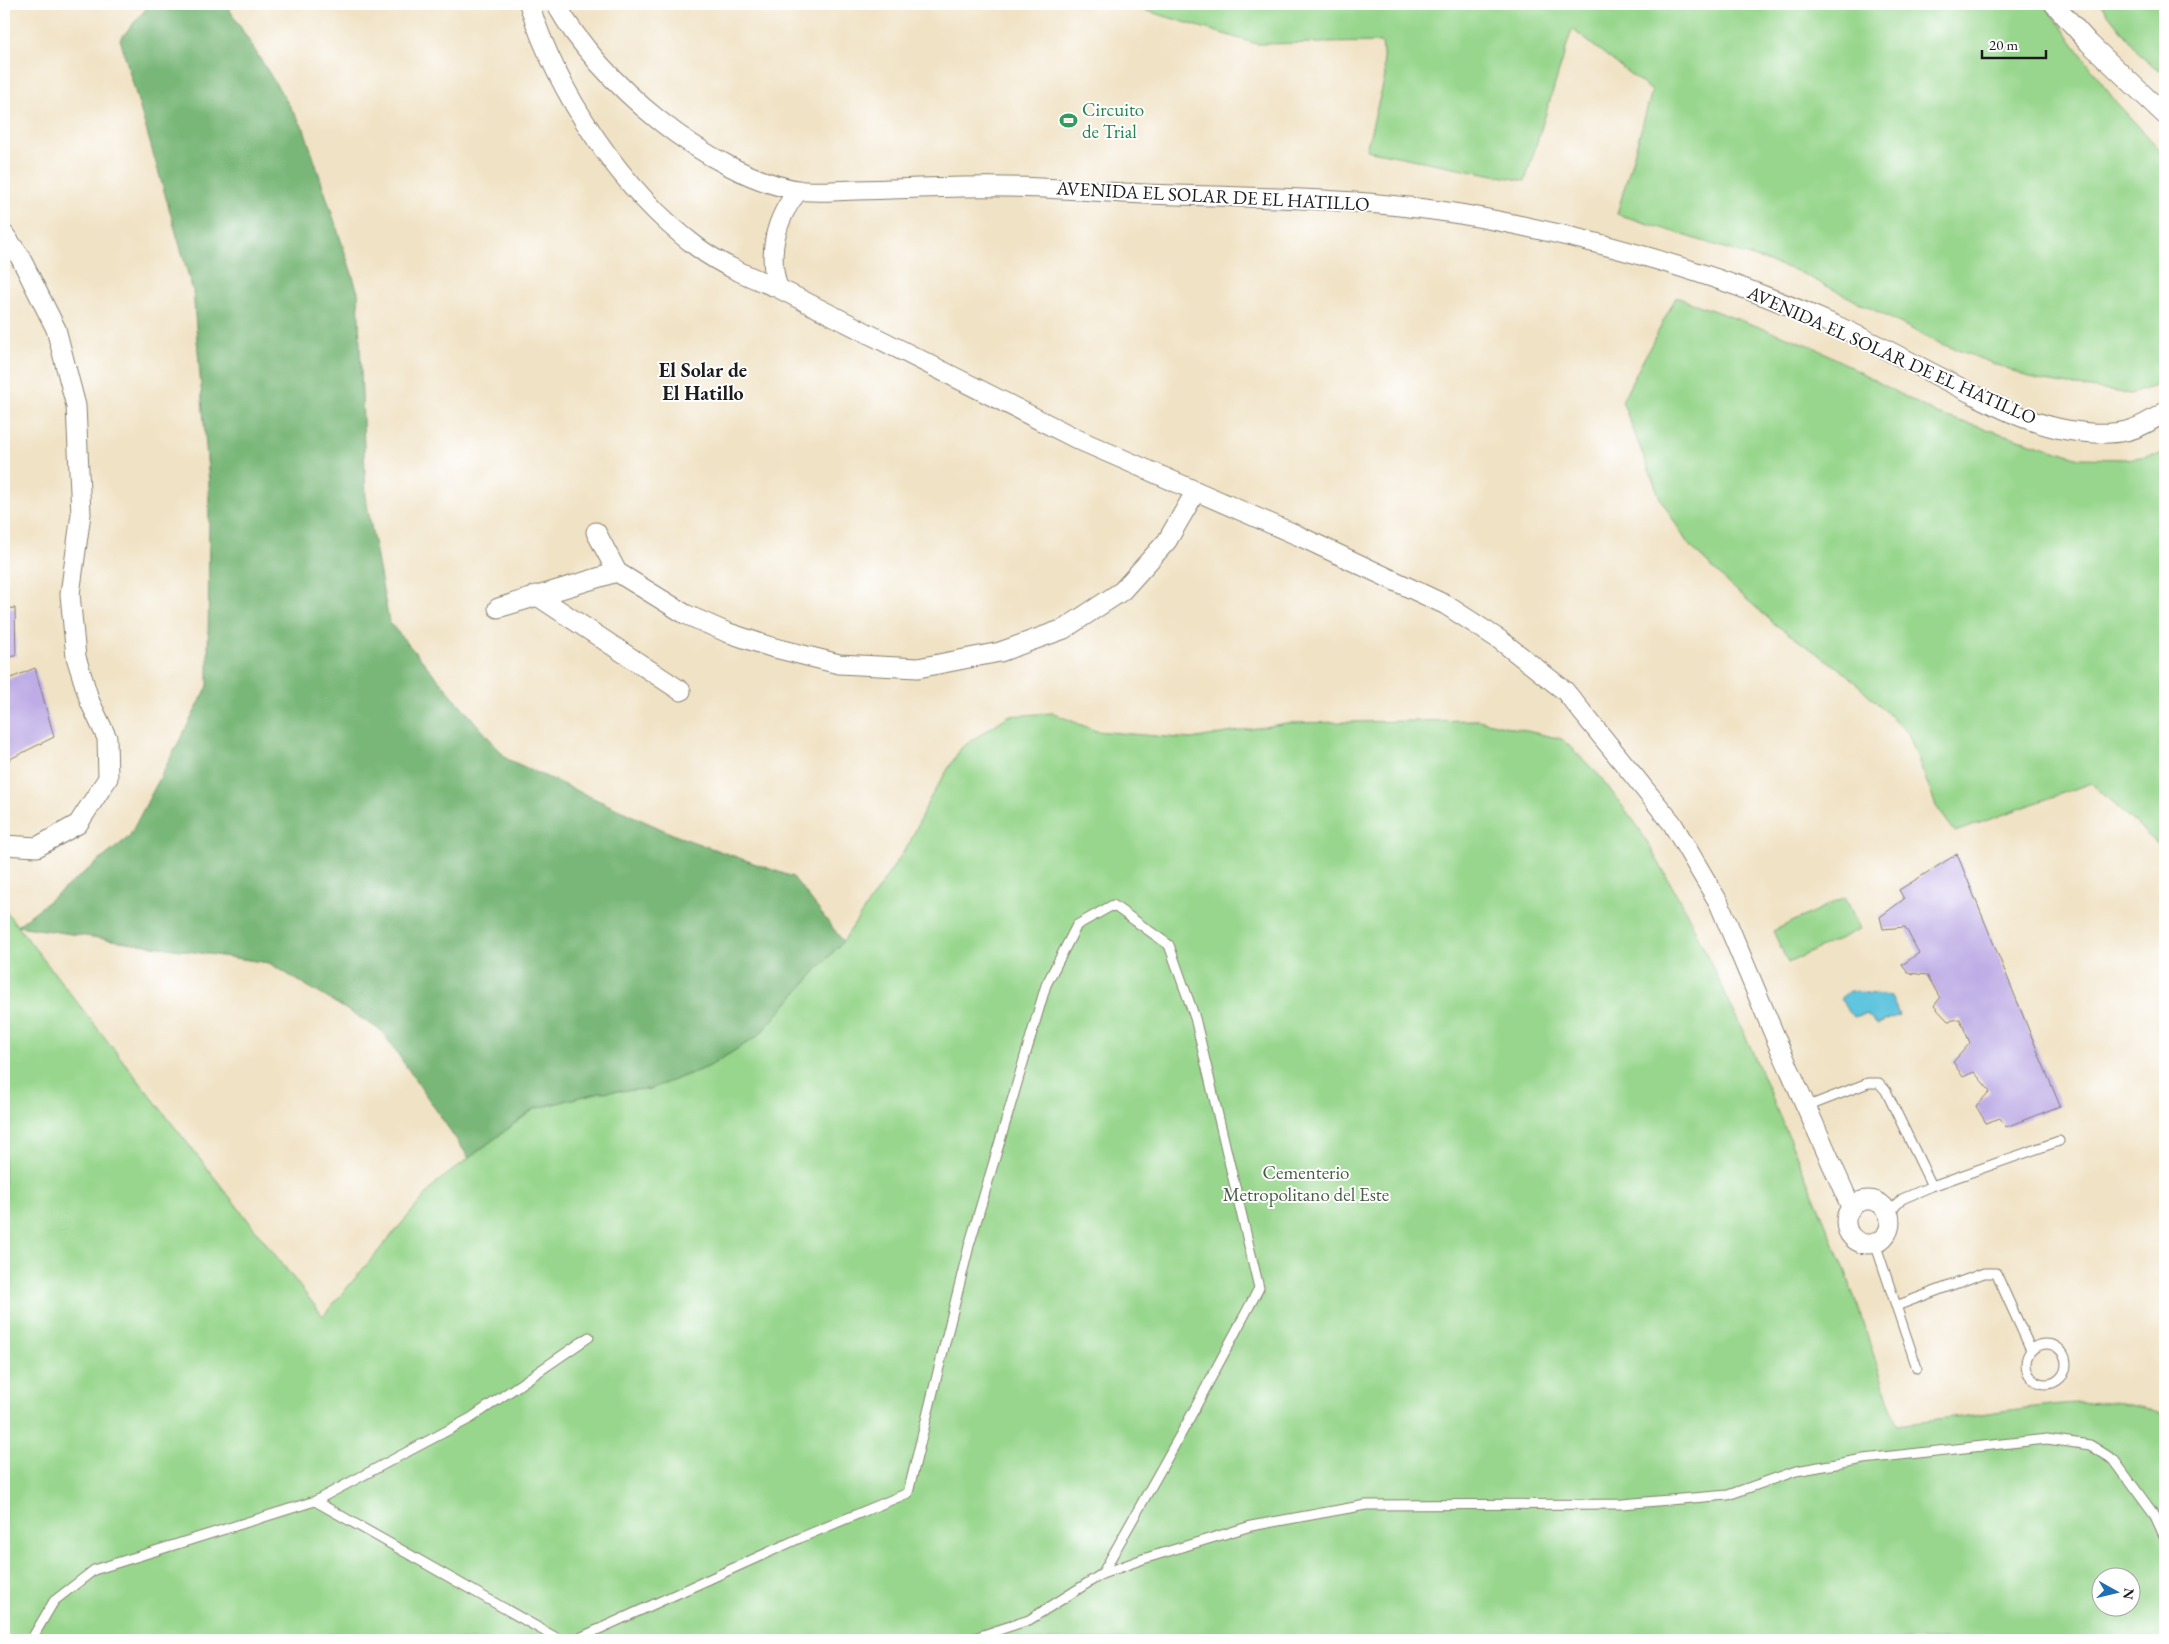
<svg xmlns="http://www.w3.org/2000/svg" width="2169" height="1644" viewBox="0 0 2169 1644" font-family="'EB Garamond',serif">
<rect width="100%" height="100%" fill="#fff"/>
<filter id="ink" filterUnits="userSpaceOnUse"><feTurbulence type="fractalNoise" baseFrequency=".02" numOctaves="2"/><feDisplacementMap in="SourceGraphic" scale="10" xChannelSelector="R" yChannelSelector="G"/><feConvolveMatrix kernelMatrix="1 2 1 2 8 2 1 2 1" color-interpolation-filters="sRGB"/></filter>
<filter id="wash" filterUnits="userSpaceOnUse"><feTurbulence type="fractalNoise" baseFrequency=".0096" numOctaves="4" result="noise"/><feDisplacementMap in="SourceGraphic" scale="20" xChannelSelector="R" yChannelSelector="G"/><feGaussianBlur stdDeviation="1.12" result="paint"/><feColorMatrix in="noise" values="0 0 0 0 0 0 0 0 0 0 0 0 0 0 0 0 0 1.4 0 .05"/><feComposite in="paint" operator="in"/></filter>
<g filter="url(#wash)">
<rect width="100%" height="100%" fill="#f0e2c4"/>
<path fill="#97d68c" stroke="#5a7954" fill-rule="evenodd" d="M1124,4H2045L2115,101L2165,155V383L2130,394L2037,380L1939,343L1797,271L1617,214L1652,91L1572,29L1525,181L1366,150L1385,77L1382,42L1257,44Z
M2100,4H2165V75L2143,58Z
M1676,297L1812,346L1937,414L2080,458L2127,459L2161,454L2165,451V851L2091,783L1955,832L1936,806L1908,733L1847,674L1776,625L1727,582L1688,544L1660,498L1622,401Z
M1053,713L1096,731L1191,739L1287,723L1478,720L1562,739L1599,775L1639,828L1685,909L1750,1046L1846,1272L1897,1425C1932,1421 1967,1416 2003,1411C2057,1404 2113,1395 2165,1414V1640H4V909L323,1316L436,1183L534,1109L600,1092L650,1089L708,1067L758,1036L843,941L910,842L929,800L961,748L1008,716ZM2102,1576H2132V1606H2102Z
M1845,897L1860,929L1788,963L1773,931Z"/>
<path fill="#79b778" stroke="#4a6a4a" d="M150,4H226L304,129L358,292L366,499L389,622L507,759L677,836L793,877L843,941L758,1036L708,1067L650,1089L600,1092L534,1109L469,1158L382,1031L269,963L17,926L129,837L208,686L209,483L193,291L120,39Z"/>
<path fill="#61c5de" stroke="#3e707d" d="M1849,991L1891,996L1899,1015L1878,1024L1865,1014L1854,1017L1840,999Z"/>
<g id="blocks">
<path fill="#bdace5" d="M15,608L16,656L4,657V609Z
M35,668L54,737L4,762V681Z
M1957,854L2060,1106L2006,1127L2000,1118L1986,1123L1976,1106L1990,1091L1974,1072L1963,1077L1953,1062L1970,1043L1960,1019L1948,1021L1934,1006L1940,998L1927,975L1908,973L1902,965L1919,953L1905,927L1883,929L1880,917L1904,899L1899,890Z"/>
</g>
</g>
<g filter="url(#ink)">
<use href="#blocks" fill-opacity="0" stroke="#867f70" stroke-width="1"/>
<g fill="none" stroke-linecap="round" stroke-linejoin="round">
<defs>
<path id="service" d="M1806,1107L1868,1083H1879L1886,1091L1932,1186
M1889,1213L1902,1199L1932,1186L2059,1141
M1875,1243L1917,1368
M1896,1306L1984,1273H1996L2031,1350
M2026 1364a20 20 0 1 1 40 0a20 20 0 1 1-40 0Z
M1102,1574L1143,1559L1251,1526L1366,1505L1622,1504L1728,1495L1796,1471L1864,1459L2047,1439L2090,1445L2114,1460L2155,1516L2165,1538
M31,1640L54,1601L94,1570L315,1501
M560,1640L315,1501L471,1418L589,1337
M575,1640L800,1538L908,1493L969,1246L1046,985L1077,925L1113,905L1169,945L1195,1018L1259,1288L1187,1423L1102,1574L1029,1620L968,1640"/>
<path id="minor" d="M529,4C558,94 621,190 697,247C721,265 750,277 778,288L1079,440L1299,536L1446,605L1500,640L1565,691L1672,823L1719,903L1779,1046L1851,1207
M556,4C599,82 707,174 797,190C816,193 838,190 858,190C907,189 956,186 1005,187C1051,187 1098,192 1144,194C1264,198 1380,197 1498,221C1615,244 1728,277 1837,326C1879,345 1920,367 1961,388C1989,402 2018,418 2049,426C2071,432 2103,436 2126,431C2140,428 2154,419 2165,412
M2054,4L2089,43L2165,115
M4,234L19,255L56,329L76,406L81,514L70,594L76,657L90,702L107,738L108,778L78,824L37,847L4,845
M778,288C767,254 775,218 799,190
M596,532L617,572L685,614L726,632L771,647L839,664L918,668L1000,652L1064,629L1122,591L1167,541L1196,491
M536,595L681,691
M498,608L617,572
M1846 1222a22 22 0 1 1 44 0a22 22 0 1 1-44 0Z"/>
</defs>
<use href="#service" stroke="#867f70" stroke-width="11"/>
<use href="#minor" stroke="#867f70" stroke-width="21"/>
<use href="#service" stroke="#fff" stroke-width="9"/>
<use href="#minor" stroke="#fff" stroke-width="19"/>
</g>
</g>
<defs>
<symbol id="stadium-bare" viewBox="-9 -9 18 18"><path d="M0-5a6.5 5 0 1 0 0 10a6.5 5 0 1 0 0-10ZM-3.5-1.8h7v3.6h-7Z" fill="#2e9e5b" stroke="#fff" stroke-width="2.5" paint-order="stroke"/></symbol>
</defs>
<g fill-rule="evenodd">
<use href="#stadium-bare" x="1056" y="108" width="25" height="25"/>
</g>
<g text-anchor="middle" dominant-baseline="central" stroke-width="4" stroke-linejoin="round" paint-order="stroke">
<g font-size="19" fill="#27864d" stroke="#fff" text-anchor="start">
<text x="1082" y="109">Circuito<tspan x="1082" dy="22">de Trial</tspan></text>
</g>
<g font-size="19" fill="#1c1c1c" stroke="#fff">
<text transform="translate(1213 196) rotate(3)">AVENIDA EL SOLAR DE EL HATILLO</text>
<text transform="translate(1892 355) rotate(24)">AVENIDA EL SOLAR DE EL HATILLO</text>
</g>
<g font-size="19" fill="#475d43" stroke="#fff">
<text x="1306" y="1172">Cementerio<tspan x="1306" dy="22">Metropolitano del Este</tspan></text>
</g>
<g font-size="20" font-weight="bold" fill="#1c1c1c" stroke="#fff">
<text x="703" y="370">El Solar de<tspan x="703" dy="23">El Hatillo</tspan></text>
</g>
</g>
<rect width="2169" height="1644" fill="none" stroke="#fff" stroke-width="20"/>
<g transform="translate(2116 1592) rotate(98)"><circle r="24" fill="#ffffff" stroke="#a4a4a4"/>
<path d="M0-4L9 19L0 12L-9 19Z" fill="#1f6fb2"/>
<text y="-8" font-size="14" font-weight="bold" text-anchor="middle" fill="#1c1c1c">N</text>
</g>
<path d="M1982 50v8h64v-8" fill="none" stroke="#1c1c1c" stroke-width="2.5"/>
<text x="1989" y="50" font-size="15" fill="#1c1c1c" stroke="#ffffff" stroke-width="4" paint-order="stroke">20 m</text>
</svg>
